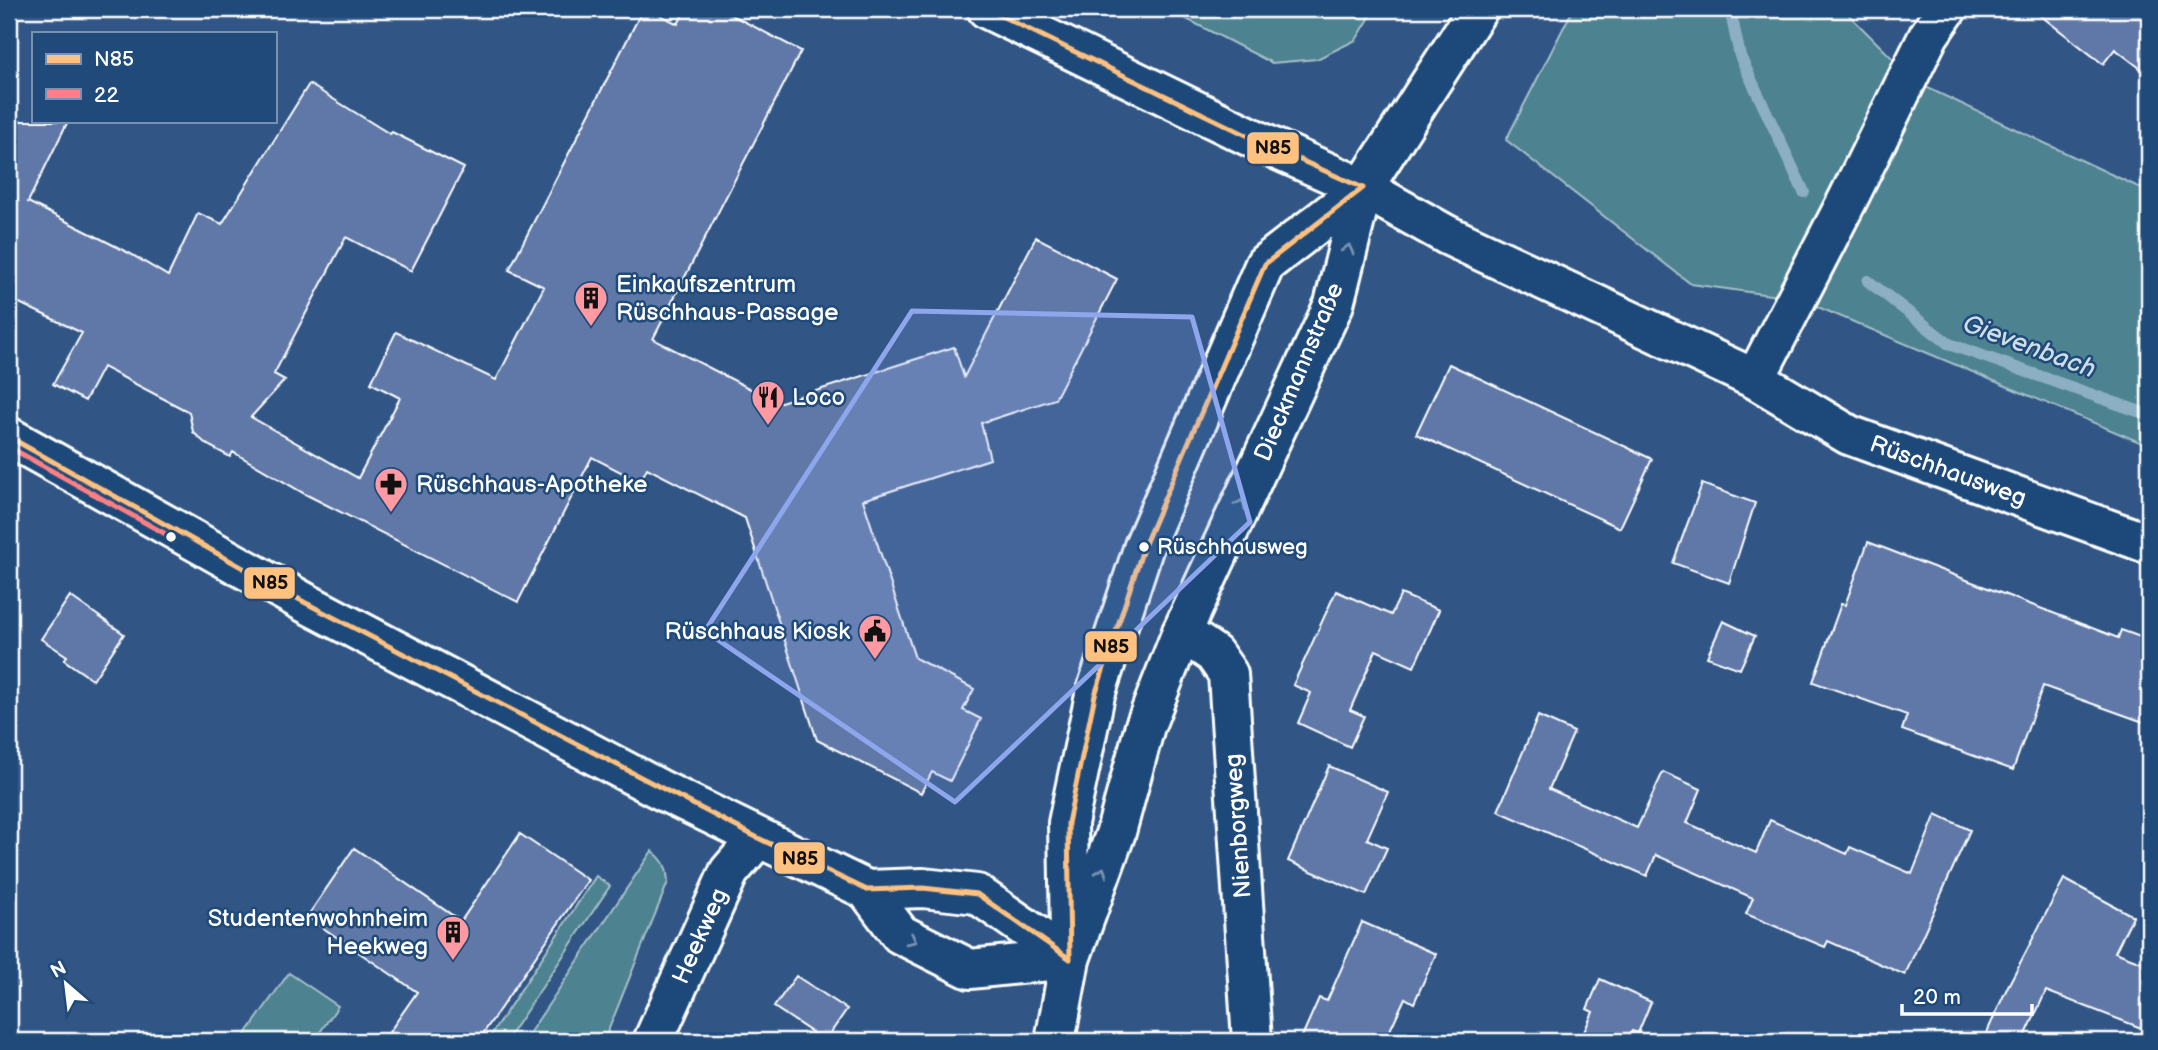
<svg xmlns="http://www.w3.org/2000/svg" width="2158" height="1050" viewBox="0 0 2158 1050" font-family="'Balsamiq Sans',sans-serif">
<rect width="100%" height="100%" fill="#315686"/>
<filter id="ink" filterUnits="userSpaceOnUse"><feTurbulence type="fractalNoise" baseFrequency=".0143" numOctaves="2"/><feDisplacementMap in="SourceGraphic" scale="14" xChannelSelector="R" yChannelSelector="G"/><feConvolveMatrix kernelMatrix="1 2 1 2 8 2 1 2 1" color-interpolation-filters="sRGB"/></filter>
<g filter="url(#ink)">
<path fill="#4d8290" stroke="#a6c0c8" stroke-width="2" d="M1167,9H1375L1356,40L1317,59L1272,63Z
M1573,9H1843L1917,83L2149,192V446L1799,299L1691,284L1506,140Z
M652,851C664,860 667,867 668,882L604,1041H524Z
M596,876L610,886L506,1041H491L494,1037L491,1035Z
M289,973L338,1006L314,1041H241Z"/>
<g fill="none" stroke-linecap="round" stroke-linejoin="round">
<path stroke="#8cafc3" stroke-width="12" d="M1730,9L1740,56L1804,192
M1868,281L1949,344L2149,415"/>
</g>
<path fill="#6178a7" stroke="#fff" stroke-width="2" d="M643,9H648L678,24L686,9H720L801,51L653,339L778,403L954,347L964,377L1036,237L1117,279L1055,399L981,423L990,459L863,500L915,658L974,689L963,710L981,719L950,781L932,772L921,793L817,740L745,518L647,468L640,482L592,457L518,602L305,494L233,452L230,457L206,444L193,432L189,412L103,367L85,401L53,384L82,333L9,298V121H68L28,202L129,253L168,276L198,213L222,224L309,84L390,134L392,132L464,168L411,271L346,237L274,374L285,380L251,417L358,478L400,398L371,383L396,332L496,380L544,287L509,270Z
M2032,9H2149V75L2115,49L2103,64Z
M1449,364L1652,459L1620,528L1416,434Z
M1702,484L1755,503L1729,583L1673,563Z
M1868,542L2118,638L2121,630L2149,640V724L2043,686L2013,770L1902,730L1907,715L1813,682L1841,604L1845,605Z
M1336,591L1391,615L1401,594L1439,610L1414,667L1376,650L1350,710L1364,716L1350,747L1298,723L1311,693L1293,685Z
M70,596L124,634L93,680L64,660L67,656L41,639Z
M1723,621L1755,636L1740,669L1707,657Z
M1538,716L1574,732L1549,789L1637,828L1663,772L1701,789L1687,823L1756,853L1770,820L1847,854L1850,847L1912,874L1936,814L1970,830L1905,975L1828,941L1825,947L1746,914L1753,898L1656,855L1647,876L1498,811Z
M1329,766L1388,792L1367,839L1387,848L1366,895L1288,861Z
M520,834L588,880L478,1041H383L417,992L307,917L354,848L461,921Z
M2064,879L2133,916L2115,952L2149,965V1031L2046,991L2023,1041H1983L2008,986Z
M1362,922L1436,954L1414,1003L1405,998L1385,1041H1300L1319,998L1327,1001Z
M796,976L847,1009L825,1041L774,1007Z
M1600,979L1651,1002L1638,1033L1632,1031L1627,1041H1580L1593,1012L1587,1009Z"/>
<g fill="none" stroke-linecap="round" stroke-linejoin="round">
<defs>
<path id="minor" d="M1363,188L1447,235L1755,379L1849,435L2149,544
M1755,379L1848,199L1929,35L1947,9
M9,437L304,602L659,789L867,890L900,934L970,969L1070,959
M1182,632L1214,654L1228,674L1252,1041
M867,890L923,888L977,894L1070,959
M653,1041L729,872L758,838"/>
<path id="tertiary" d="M1070,936L1068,823L1095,695L1144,546L1265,264L1363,188
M1055,1041L1070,959L1116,832L1145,726L1182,632L1334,304L1363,188"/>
<path id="secondary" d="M987,9L1269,146L1363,188L1478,9"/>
</defs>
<use href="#minor" stroke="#fff" stroke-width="44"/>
<use href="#tertiary" stroke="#fff" stroke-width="44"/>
<use href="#secondary" stroke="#fff" stroke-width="44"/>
<use href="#minor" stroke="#1f4a7a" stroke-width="38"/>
<use href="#tertiary" stroke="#1f4a7a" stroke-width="38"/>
<use href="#secondary" stroke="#1f4a7a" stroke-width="38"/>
<defs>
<path id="bus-1" d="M987,9L1269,146L1363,188L1265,264L1144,546L1095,695L1068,823L1070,959
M9,437L304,602L758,838L867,890L923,888L977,894L1070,959"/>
<path id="bus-2" d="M9,447L171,537"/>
</defs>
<use href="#bus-1" stroke="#1f4a7a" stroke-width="10"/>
<use href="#bus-2" stroke="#1f4a7a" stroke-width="10"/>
<use href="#bus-1" stroke="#ffc180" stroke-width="5"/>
<use href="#bus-2" stroke="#ff8084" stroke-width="5"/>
</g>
<defs><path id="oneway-chevron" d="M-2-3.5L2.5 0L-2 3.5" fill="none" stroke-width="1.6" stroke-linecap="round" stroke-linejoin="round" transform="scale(1.75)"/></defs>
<g stroke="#7992af">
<use href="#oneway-chevron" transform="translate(1348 249) rotate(-76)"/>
<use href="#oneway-chevron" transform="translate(1241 504) rotate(-65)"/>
<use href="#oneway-chevron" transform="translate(1102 872) rotate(-70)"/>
<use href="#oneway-chevron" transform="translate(912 940) rotate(27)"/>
</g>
</g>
<path fill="#8ea6ec" fill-opacity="0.2" stroke="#8ea6ec" stroke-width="5" stroke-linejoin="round" d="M912,311L1192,317L1250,522L955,802L705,631Z"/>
<defs>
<symbol id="building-pin" viewBox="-11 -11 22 30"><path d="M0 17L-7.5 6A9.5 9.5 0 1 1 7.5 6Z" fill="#ff9aa2" stroke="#1f4a7a"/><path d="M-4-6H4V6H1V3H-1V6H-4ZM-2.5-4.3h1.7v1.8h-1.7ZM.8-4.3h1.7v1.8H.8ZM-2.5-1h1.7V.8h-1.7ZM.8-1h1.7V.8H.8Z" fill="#111"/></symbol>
<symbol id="restaurant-pin" viewBox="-11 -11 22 30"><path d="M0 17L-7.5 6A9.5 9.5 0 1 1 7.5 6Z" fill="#ff9aa2" stroke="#1f4a7a"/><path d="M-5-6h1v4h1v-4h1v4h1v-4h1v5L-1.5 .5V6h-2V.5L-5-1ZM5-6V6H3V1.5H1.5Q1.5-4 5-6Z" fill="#111"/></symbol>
<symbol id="pharmacy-pin" viewBox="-11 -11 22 30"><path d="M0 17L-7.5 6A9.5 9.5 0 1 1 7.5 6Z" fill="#ff9aa2" stroke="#1f4a7a"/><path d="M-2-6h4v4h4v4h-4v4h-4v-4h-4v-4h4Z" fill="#111"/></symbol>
<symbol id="civic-pin" viewBox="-11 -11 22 30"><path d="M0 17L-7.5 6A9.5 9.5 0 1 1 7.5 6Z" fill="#ff9aa2" stroke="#1f4a7a"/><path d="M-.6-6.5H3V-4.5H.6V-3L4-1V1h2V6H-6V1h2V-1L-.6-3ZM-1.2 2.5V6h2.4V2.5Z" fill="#111"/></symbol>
</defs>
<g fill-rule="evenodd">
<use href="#building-pin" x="572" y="279" width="38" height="52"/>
<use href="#restaurant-pin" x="749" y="378" width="38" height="52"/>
<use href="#pharmacy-pin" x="372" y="465" width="38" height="52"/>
<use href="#civic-pin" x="856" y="612" width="38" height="52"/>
<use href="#building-pin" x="434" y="913" width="38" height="52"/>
</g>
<g fill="#fff" stroke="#1f4a7a" stroke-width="2.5">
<circle cx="171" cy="537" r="6"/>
<circle cx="1144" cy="547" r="6"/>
</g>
<g text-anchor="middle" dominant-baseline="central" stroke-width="5" stroke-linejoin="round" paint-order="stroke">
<g font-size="22" fill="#fff" stroke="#1f4a7a" text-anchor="start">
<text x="1157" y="547">Rüschhausweg</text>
</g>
<g font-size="24" fill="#fff" stroke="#1f4a7a" text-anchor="start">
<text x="616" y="284">Einkaufszentrum<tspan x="616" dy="28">Rüschhaus-Passage</tspan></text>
<text x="792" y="397">Loco</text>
<text x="416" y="484">Rüschhaus-Apotheke</text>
<text x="850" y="631" text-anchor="end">Rüschhaus Kiosk</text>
<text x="428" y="918" text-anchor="end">Studentenwohnheim<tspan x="428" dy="28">Heekweg</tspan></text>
</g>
<g font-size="24" fill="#fff" stroke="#1f4a7a">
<text transform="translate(1299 372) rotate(-67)">Dieckmannstraße</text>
<text transform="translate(1948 471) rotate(20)">Rüschhausweg</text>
<text transform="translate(1238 826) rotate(-94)">Nienborgweg</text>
<text transform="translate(700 936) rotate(-66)">Heekweg</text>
</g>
<g font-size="26" font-style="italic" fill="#cfdee6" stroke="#1f4a7a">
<text transform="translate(2029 347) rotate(20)">Gievenbach</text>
</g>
</g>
<g stroke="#1f4a7a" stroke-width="2.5">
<rect x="1246" y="131" width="54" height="34" rx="7" fill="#ffc180"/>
<rect x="243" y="566" width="53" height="34" rx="7" fill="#ffc180"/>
<rect x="1084" y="630" width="54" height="33" rx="7" fill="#ffc180"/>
<rect x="773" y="841" width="53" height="34" rx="7" fill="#ffc180"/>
</g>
<g font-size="19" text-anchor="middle" font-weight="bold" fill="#111">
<text x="1273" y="154">N85</text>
<text x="270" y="589">N85</text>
<text x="1111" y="653">N85</text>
<text x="800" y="865">N85</text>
</g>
<rect width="2158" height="1050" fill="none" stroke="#1f4a7a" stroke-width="35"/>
<rect x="18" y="18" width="2123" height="1015" fill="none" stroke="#fff" stroke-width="2.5" filter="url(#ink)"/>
<rect x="32" y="32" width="245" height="91" fill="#1f4a7a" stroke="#7992af" stroke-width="2"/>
<rect x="46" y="54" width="35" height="10" fill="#ffc180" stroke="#7992af" stroke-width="2"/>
<text x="94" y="66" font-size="21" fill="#ffffff">N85</text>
<rect x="46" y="89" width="35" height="10" fill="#ff8084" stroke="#7992af" stroke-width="2"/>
<text x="94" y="102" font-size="21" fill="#ffffff">22</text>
<g transform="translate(66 984) rotate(332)" stroke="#1f4a7a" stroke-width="5" paint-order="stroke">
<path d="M0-5L12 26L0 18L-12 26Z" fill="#ffffff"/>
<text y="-10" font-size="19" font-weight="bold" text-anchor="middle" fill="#ffffff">N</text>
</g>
<path d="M1902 1004v10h130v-10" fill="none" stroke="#ffffff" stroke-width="3.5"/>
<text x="1913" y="1004" font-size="21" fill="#ffffff" stroke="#1f4a7a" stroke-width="5" paint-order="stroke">20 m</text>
</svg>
